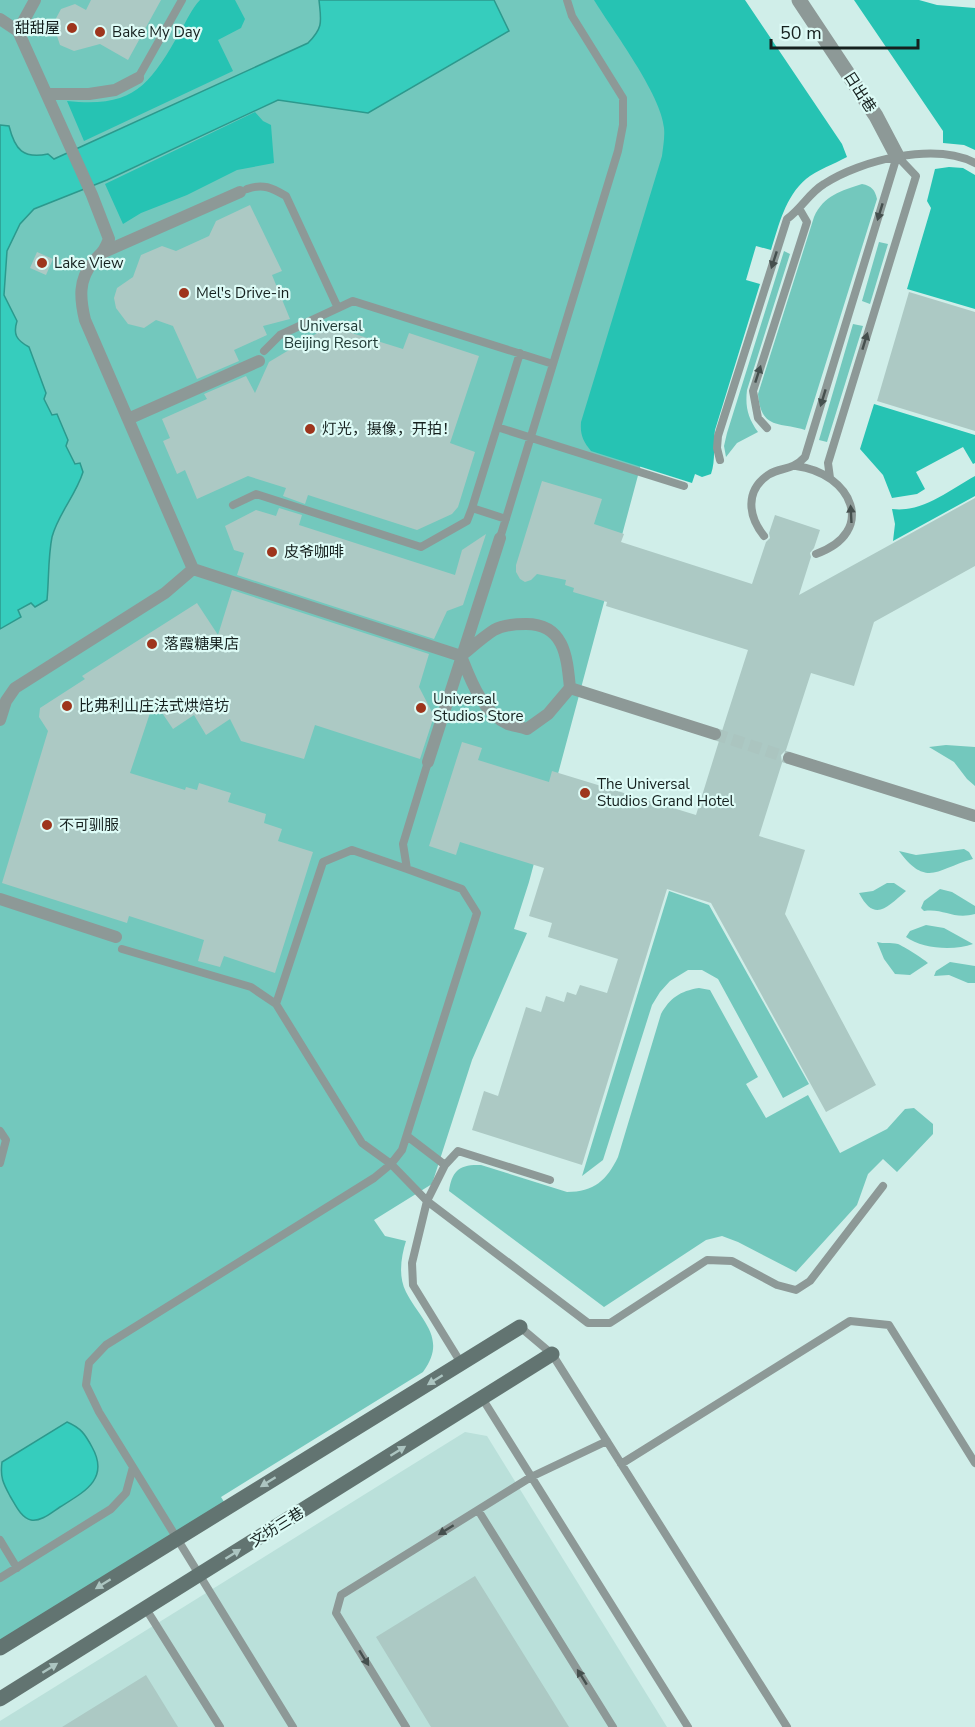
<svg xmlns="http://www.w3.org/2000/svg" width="975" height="1727" viewBox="0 0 975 1727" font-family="'Nunito Sans','Noto Sans SC',sans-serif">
<rect width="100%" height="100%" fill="#d0eee9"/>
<path fill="#bae0da" d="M465,1432L487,1436L667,1727H0V1721Z"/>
<path fill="#73c8bd" d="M0,0H650L729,136L529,882L514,929L527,933L472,1060L432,1184L374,1220L385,1236L406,1241C401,1257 398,1276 406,1292C421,1321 448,1338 423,1372L221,1497L226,1505L0,1641Z
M862,184C872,186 875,190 877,199L805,430C779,422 761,430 758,394L814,217C824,195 841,191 862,184Z
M879,242L888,244L870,304L862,301Z
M784,251L790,254L747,390C745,407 748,418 758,432L737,443L726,457L724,446L727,433Z
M853,324L863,326L827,442L819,440Z
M946,745L975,747V786L967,779L954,762L929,747Z
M964,849L969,852L973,859C938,868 927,889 899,851L916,855Z
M887,883H894L906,891C888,906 875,924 859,893L873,891Z
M940,889L952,892L975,906V914C953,920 944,908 924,911L921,908L924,901Z
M669,891L709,905L809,1084L783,1098L718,979L702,970H688L670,981L660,992L652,1005L603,1160L582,1176Z
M926,925L944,928L973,944C954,951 922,949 906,937L910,931Z
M877,942C884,944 890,942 898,944C903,946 924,959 928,963L910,975L895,974L884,959Z
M950,962L975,966V983H968L949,975L934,976L936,971Z
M699,988L710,990L758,1077L746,1084L766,1118L808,1095L840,1153L887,1129L905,1109L914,1108L933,1124V1134L897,1172L883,1159L868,1174L857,1205L796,1272L738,1242L722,1236L706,1240L604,1307L449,1191C452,1171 459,1164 481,1165L567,1192C594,1192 607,1180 618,1157L661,1014C670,998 680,991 699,988Z"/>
<path fill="#26c3b3" d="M200,0H235L245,19L241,28L218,40L233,71L84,141L67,101C134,108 149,86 180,32C186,22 192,8 200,0Z
M594,0H745L842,144L847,157C834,164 817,170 806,179C785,197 779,225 771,250L756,246L746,280L760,284L715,430C713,444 716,460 711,474L702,477L695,474L692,483L591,451C583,441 580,435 581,422L662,156C663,147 665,137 664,128C661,94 613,31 594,0Z
M854,0H919L937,5L975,8V150L964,145L943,143V131Z
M255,112L263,121L271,125L274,163L237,170L187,195L141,213L123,224L105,184Z
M949,167L963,168L975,175V309L907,289L931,208L927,201L935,169Z
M874,404L975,435V463L973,464L963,447L916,472L925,489L917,494L892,498L883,475L860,449Z
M975,476V496L893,541L895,524L892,509C923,513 949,490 975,476Z"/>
<path fill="#36cdbd" stroke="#2c998d" stroke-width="1.5" d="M319,0H494L509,31L368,113L278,100L107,180L34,209L20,224L7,251L4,295L17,321C13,334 16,340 29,347L46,393L44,399L52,415L57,414L68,440L66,446L75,464L80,463L83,472C76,495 58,514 52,537C48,557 49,579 47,600L35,607L31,603L18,610L21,617L0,629V125L9,126C15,150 23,159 48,154L54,159L308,43C324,27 321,21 319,0Z
M67,1422C81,1428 85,1434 92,1447C110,1479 84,1492 60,1507C52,1512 41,1522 31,1520C21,1518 15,1504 10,1496C3,1483 0,1477 2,1462Z"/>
<path fill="#acc9c4" d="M91,0H161L128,60L100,44L74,51L60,45L53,24L61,9L75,4L86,10Z
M250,205L282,271L272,275L290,319L263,326L267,335L234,350L239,361L197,379L173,326L156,320L144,328L128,324L116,308L114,298L117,288L133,277L141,255L162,246L176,251L209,236L216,221Z
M37,252L53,259L46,275L30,268Z
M909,292L975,312V431L877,401Z
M329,326L403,349L409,333L479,356L450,443L475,452L458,507L452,514L417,530L308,495L305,504L283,496L286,488L248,476L197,499L185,470L177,474L163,441L170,438L162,419L207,399L204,394L246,376L255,393L269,362Z
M542,481L602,499L594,524L624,534L621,542L752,584L766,542L770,538L769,533L775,515L820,530L814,548L810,553L811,557L799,595L975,498V566L874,622L854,686L811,673L786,750L781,755L782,763L759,836L805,850L785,914L876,1085L826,1112L711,903L667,889L582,1165L472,1130L484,1091L498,1096L526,1007L541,1012L546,996L564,1002L567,992L576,995L580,985L607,993L618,959L548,937L552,923L529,916L544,868L460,842L456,855L429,846L462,742L482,748L478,760L549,782L552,771L696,815L719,741L723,736L722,731L748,650L606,606L607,602L573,592L574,588L565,585L566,580L537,574L531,580L525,582L520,579L516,572V565Z
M279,508L302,515L299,525L455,575L462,550L486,534L463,605L447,611L434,639L237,575L244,553L234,550L225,526L256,510L276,516Z
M232,590L429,654L419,687L434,716L420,759L315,725L304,759L241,741L230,719L206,735L194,715L173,729L154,701L130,773L185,790L186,787L197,790L199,783L231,793L228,802L266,814L264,823L282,829L278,841L313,852L275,973L224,956L220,967L198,961L204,940L129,916L127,923L2,883L48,731L39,717L40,708L85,679L82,676L197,603L218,635Z
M475,1576L569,1727H431L376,1637Z
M146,1675L178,1727H62Z"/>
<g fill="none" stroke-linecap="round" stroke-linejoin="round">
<path stroke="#abc5c0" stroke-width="12" stroke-dasharray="12 6" stroke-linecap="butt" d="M715,734L789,758"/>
<path stroke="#8d9997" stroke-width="8" d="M138,78L182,0
M247,189C263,183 272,188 286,196L338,308
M264,351L280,335L353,301L553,364
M497,427L684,486
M767,428L758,418L753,391L807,222L800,210
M720,460L717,448L718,436L787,219C802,208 809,193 824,184C860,160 935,142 975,163
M796,466C852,473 878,532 816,554
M830,478L828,463L916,176L897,156
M233,505L256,494L421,547L467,521L472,508
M506,519L472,508L520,353
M764,536C748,516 745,491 768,475C782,466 791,472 805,457L897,156
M500,538L618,151L623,125V98L572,16L567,0
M407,869L352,850L323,862L276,1004L362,1143L391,1164L427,1201L588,1323H610L707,1260L732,1261L777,1285L796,1290L810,1281L883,1186
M122,949L251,987L276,1004
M0,1131L6,1140L0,1163
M407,1136L445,1165
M520,1327L552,1354L787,1727
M461,1363L413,1285L412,1263L427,1201L445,1165L458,1151L550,1180
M482,1398L688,1727
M621,1464L850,1321L889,1325L975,1463
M133,1467L293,1727
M478,1510L613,1727
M0,1540L17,1568
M0,1578L111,1509L126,1493L133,1467L99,1412L86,1385L89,1363L106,1345L374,1178L391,1164L402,1150L477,913L462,889L407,869L403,844L428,762
M146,1609L220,1727
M406,1727L336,1613L341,1595L531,1477L607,1441"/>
<path stroke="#8d9997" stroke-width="12" d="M35,0L18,31L92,195L109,239C104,252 102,252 93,262C78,280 80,299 85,320L193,569
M0,19L18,31
M47,94H89L115,90L138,78
M104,252L240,192
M128,419L259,361
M570,688L548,714L527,729C521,727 514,726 508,724C482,712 471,681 461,656C472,647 483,637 494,630C503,625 517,624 526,624C565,624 567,658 570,688L715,734
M0,720L6,701L15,688L165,593L193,569L461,656
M789,758L975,816
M428,762L500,538
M0,899L116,937"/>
<path stroke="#8d9997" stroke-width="15" d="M799,0L876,116L897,156"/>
<path stroke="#627471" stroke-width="15" d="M0,1648L520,1327
M0,1699L552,1354"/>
</g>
<defs><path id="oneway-solid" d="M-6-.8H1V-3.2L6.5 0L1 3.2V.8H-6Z" transform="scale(1.5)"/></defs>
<g fill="#45504e">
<use href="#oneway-solid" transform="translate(880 212) rotate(107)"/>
<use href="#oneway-solid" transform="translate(774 260) rotate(108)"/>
<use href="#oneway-solid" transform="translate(865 341) rotate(-73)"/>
<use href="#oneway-solid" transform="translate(758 374) rotate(-72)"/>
<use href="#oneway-solid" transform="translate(823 398) rotate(107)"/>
<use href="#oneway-solid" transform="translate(851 514) rotate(-93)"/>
<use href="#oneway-solid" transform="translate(446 1530) rotate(148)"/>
<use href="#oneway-solid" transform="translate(364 1658) rotate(58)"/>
<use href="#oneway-solid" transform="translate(582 1677) rotate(-122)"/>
</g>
<g fill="#acc5c1">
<use href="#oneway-solid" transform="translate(435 1380) rotate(148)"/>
<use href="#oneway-solid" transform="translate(398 1451) rotate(-32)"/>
<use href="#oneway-solid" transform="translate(268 1482) rotate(148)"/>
<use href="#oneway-solid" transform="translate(233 1554) rotate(-32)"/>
<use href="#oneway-solid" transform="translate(103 1584) rotate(148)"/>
<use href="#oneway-solid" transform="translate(50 1668) rotate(-32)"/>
</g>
<g fill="#9e351d" stroke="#ddfbf6" stroke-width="2">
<circle cx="72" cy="28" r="6"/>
<circle cx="100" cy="32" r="6"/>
<circle cx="42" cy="263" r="6"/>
<circle cx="184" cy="293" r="6"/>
<circle cx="310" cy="429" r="6"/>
<circle cx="272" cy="552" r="6"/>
<circle cx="152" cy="644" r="6"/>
<circle cx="67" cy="706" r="6"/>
<circle cx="421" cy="708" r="6"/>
<circle cx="585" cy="793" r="6"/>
<circle cx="47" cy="825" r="6"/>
</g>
<g text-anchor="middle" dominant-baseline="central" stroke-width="4.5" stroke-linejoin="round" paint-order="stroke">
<g font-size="15" fill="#15201e" stroke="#ddfbf6" text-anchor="start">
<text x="60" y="28" text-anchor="end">甜甜屋</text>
<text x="112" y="32">Bake My Day</text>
<text x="54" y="263">Lake View</text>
<text x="196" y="293">Mel's Drive-in</text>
<text x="322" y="429">灯光，摄像，开拍！</text>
<text x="284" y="552">皮爷咖啡</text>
<text x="164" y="644">落霞糖果店</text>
<text x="433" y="699">Universal<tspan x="433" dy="17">Studios Store</tspan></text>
<text x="79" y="706">比弗利山庄法式烘焙坊</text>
<text x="597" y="784">The Universal<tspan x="597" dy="17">Studios Grand Hotel</tspan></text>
<text x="59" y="825">不可驯服</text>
</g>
<g font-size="15" fill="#15201e" stroke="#ddfbf6">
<text transform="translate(860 92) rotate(57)">日出巷</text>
<text transform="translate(277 1527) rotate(-32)">文坊三巷</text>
</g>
<g font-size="15" fill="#213a36" stroke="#ddfbf6">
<text x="331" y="326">Universal<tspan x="331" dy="17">Beijing Resort</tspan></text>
</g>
</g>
<path d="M771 39v9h147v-9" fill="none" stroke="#15201e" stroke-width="3"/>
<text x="780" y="39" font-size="18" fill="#15201e" stroke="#ddfbf6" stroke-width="4.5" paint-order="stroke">50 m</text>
</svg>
